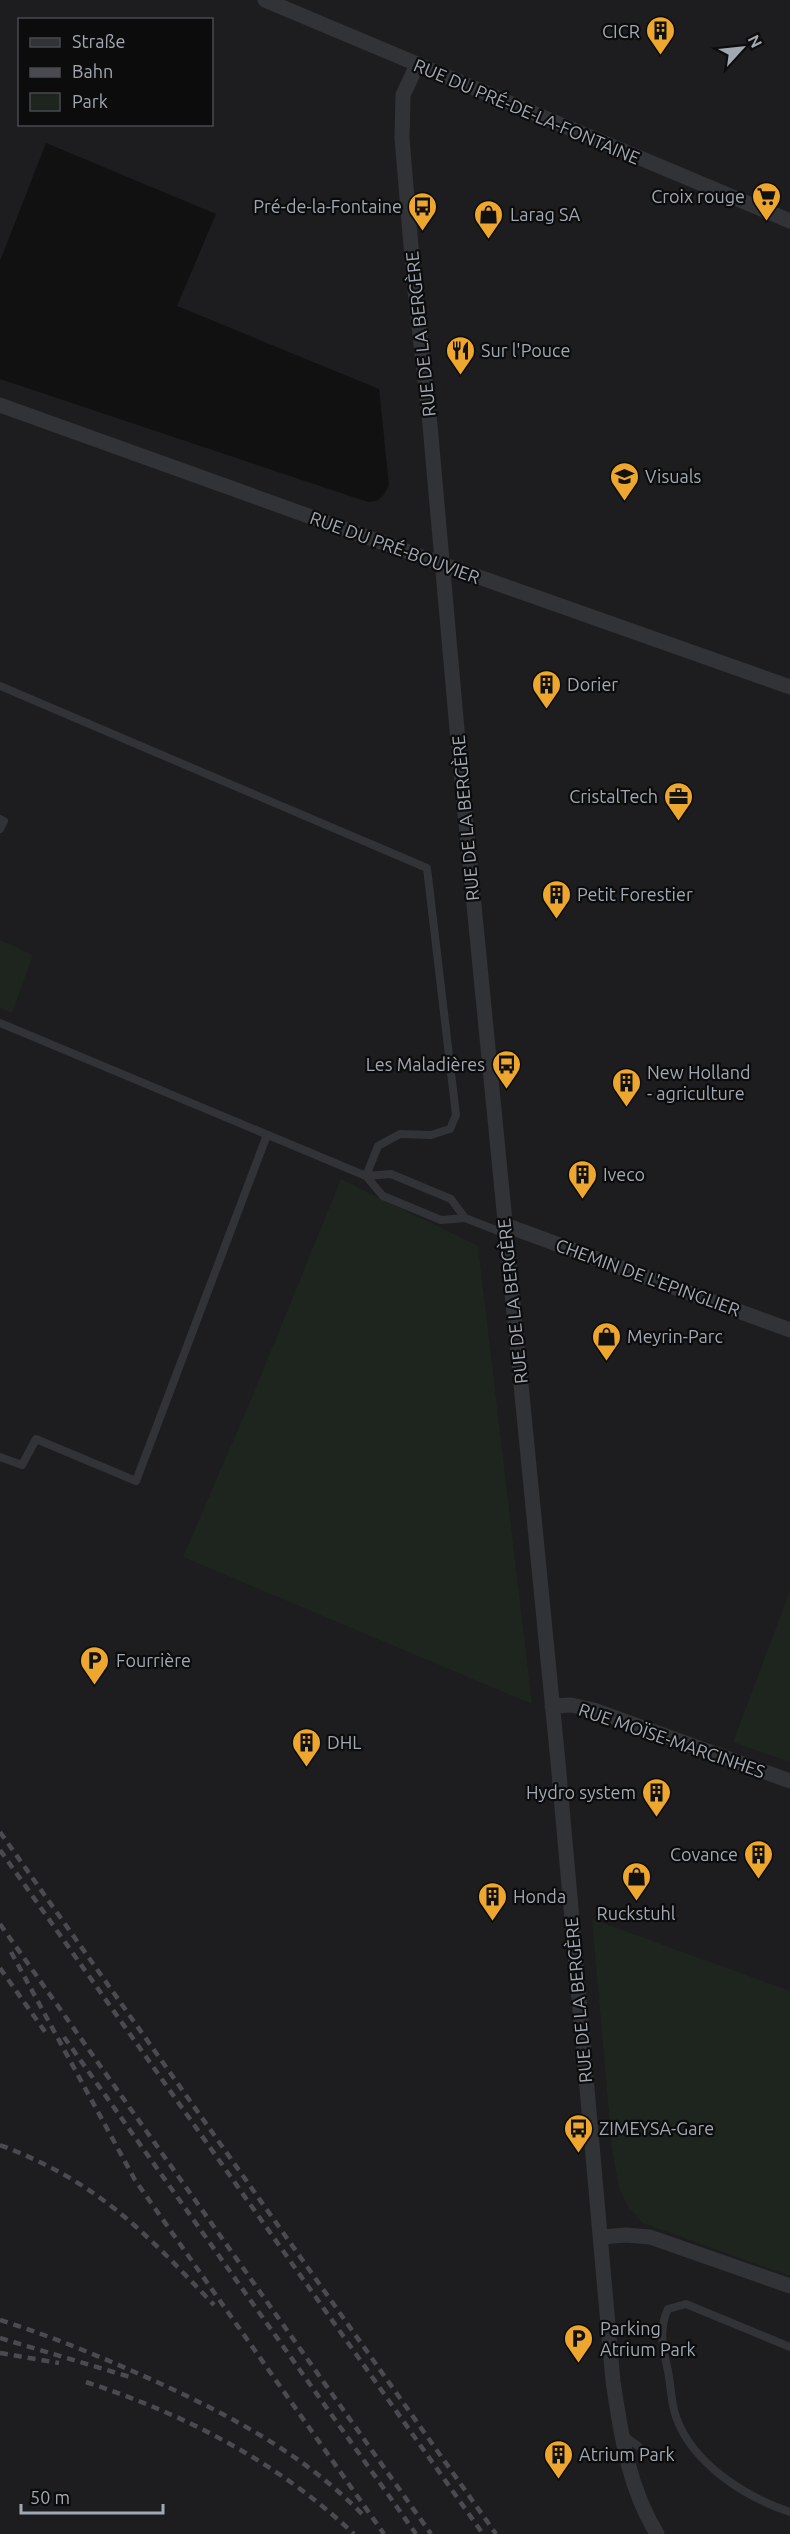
<svg xmlns="http://www.w3.org/2000/svg" width="790" height="2534" viewBox="0 0 790 2534" font-family="Ubuntu,sans-serif">
<rect width="100%" height="100%" fill="#111112"/>
<path fill="#1d1d1f" fill-rule="evenodd" d="M0,0H790V2534H0V379L368,502L376,501L383,496L389,485L379,389L177,306L216,214L46,143L0,261ZM20,20H212V124H20Z"/>
<path fill="#1d251e" d="M0,940L33,955L12,1013L0,1008Z
M341,1179L478,1246L532,1704L183,1557L255,1390Z
M790,1591V1762L733,1742Z
M592,1919L790,1991V2276L643,2223L628,2207L619,2188L612,2148Z"/>
<g fill="none" stroke-linecap="round" stroke-linejoin="round">
<path stroke="#323337" stroke-width="8" d="M0,686L427,868L456,1115L450,1129L431,1135L400,1134L378,1146L366,1176
M0,819L4,821L0,829
M0,1023L366,1176L391,1174L451,1199L465,1218L506,1234
M366,1176L383,1196L441,1220L465,1218
M0,1457L22,1465L36,1439L136,1481L267,1135
M790,2347L686,2304L668,2309C658,2330 663,2349 668,2371C671,2386 671,2403 676,2417C693,2464 745,2497 790,2512
M623,2435L638,2446"/>
<path stroke="#323337" stroke-width="15" d="M265,0L790,221
M417,65L403,95L402,138L414,282L430,425L459,752L558,1762L613,2381C621,2434 628,2487 657,2534
M0,405L442,564L790,687
M505,1225L790,1330
M552,1706L571,1705L594,1710L790,1781
M602,2237L626,2235L650,2237L790,2286"/>
<path stroke="#494b50" stroke-width="4.5" stroke-dasharray="8 6" stroke-linecap="butt" d="M0,1832L496,2534
M0,1850L483,2534
M0,1924L431,2534
M11,1952L135,2180L384,2534
M0,1968L48,2036
M64,2037L416,2534
M0,2145C98,2182 144,2231 214,2305
M0,2320C54,2337 106,2359 157,2382C233,2417 305,2455 364,2516
M0,2338L130,2377
M0,2353L59,2363
M86,2382C184,2414 278,2462 354,2534"/>
</g>
<defs>
<symbol id="building-pin" viewBox="-11 -11 22 30"><path d="M0 17L-7.5 6A9.5 9.5 0 1 1 7.5 6Z" fill="#eda62e" stroke="#0c0c0d"/><path d="M-4-6H4V6H1V3H-1V6H-4ZM-2.5-4.3h1.7v1.8h-1.7ZM.8-4.3h1.7v1.8H.8ZM-2.5-1h1.7V.8h-1.7ZM.8-1h1.7V.8H.8Z" fill="#111"/></symbol>
<symbol id="supermarket-pin" viewBox="-11 -11 22 30"><path d="M0 17L-7.5 6A9.5 9.5 0 1 1 7.5 6Z" fill="#eda62e" stroke="#0c0c0d"/><path d="M-6-5.5h2.5l.6 2H6L4.5 2H-2.5L-4.4-4H-6ZM-1.5 3.2a1.3 1.3 0 1 0 .1 0ZM3 3.2a1.3 1.3 0 1 0 .1 0Z" fill="#111"/></symbol>
<symbol id="bus-pin" viewBox="-11 -11 22 30"><path d="M0 17L-7.5 6A9.5 9.5 0 1 1 7.5 6Z" fill="#eda62e" stroke="#0c0c0d"/><path d="M-5-6H5V4H4V6H2V4H-2V6H-4V4H-5ZM-3.5-4V0h7V-4ZM-3.5 1.2v1.5H-2V1.2ZM2 1.2v1.5H3.5V1.2Z" fill="#111"/></symbol>
<symbol id="shop-pin" viewBox="-11 -11 22 30"><path d="M0 17L-7.5 6A9.5 9.5 0 1 1 7.5 6Z" fill="#eda62e" stroke="#0c0c0d"/><path d="M-5-2.5h2.3a2.7 3.5 0 0 1 5.4 0H5L5.5 6h-11ZM-1.5-2.5h3a1.5 2.3 0 0 0-3 0Z" fill="#111"/></symbol>
<symbol id="restaurant-pin" viewBox="-11 -11 22 30"><path d="M0 17L-7.5 6A9.5 9.5 0 1 1 7.5 6Z" fill="#eda62e" stroke="#0c0c0d"/><path d="M-5-6h1v4h1v-4h1v4h1v-4h1v5L-1.5 .5V6h-2V.5L-5-1ZM5-6V6H3V1.5H1.5Q1.5-4 5-6Z" fill="#111"/></symbol>
<symbol id="school-pin" viewBox="-11 -11 22 30"><path d="M0 17L-7.5 6A9.5 9.5 0 1 1 7.5 6Z" fill="#eda62e" stroke="#0c0c0d"/><path d="M0-5L7-2L0 1L-7-2ZM-4 1L0 2.5L4 1V4Q0 6-4 4Z" fill="#111"/></symbol>
<symbol id="office-pin" viewBox="-11 -11 22 30"><path d="M0 17L-7.5 6A9.5 9.5 0 1 1 7.5 6Z" fill="#eda62e" stroke="#0c0c0d"/><path d="M-6-3h4V-5.5h4V-3h4V5H-6ZM-1-4.5V-3h2v-1.5ZM-6 0V1H6V0Z" fill="#111"/></symbol>
<symbol id="parking-pin" viewBox="-11 -11 22 30"><path d="M0 17L-7.5 6A9.5 9.5 0 1 1 7.5 6Z" fill="#eda62e" stroke="#0c0c0d"/><path d="M-3.5-5.5H1a3.5 3.5 0 0 1 0 7H-1V5.5H-3.5ZM-1-3.4V-.6H.8a1.4 1.4 0 0 0 0-2.8Z" fill="#111"/></symbol>
</defs>
<g fill-rule="evenodd">
<use href="#building-pin" x="644" y="14" width="33" height="45"/>
<use href="#supermarket-pin" x="750" y="180" width="33" height="45"/>
<use href="#bus-pin" x="406" y="190" width="33" height="45"/>
<use href="#shop-pin" x="472" y="198" width="33" height="45"/>
<use href="#restaurant-pin" x="444" y="334" width="33" height="45"/>
<use href="#school-pin" x="608" y="460" width="33" height="45"/>
<use href="#building-pin" x="530" y="668" width="33" height="45"/>
<use href="#office-pin" x="662" y="780" width="33" height="45"/>
<use href="#building-pin" x="540" y="878" width="33" height="45"/>
<use href="#bus-pin" x="490" y="1048" width="33" height="45"/>
<use href="#building-pin" x="610" y="1066" width="33" height="45"/>
<use href="#building-pin" x="566" y="1158" width="33" height="45"/>
<use href="#shop-pin" x="590" y="1320" width="33" height="45"/>
<use href="#parking-pin" x="78" y="1644" width="33" height="45"/>
<use href="#building-pin" x="290" y="1726" width="33" height="45"/>
<use href="#building-pin" x="640" y="1776" width="33" height="45"/>
<use href="#building-pin" x="742" y="1838" width="33" height="45"/>
<use href="#shop-pin" x="620" y="1860" width="33" height="45"/>
<use href="#building-pin" x="476" y="1880" width="33" height="45"/>
<use href="#bus-pin" x="562" y="2112" width="33" height="45"/>
<use href="#parking-pin" x="562" y="2322" width="33" height="45"/>
<use href="#building-pin" x="542" y="2438" width="33" height="45"/>
</g>
<g text-anchor="middle" dominant-baseline="central" stroke-width="4.5" stroke-linejoin="round" paint-order="stroke">
<g font-size="18" fill="#a2a8b2" stroke="#0c0c0d" text-anchor="start">
<text x="640" y="31" text-anchor="end">CICR</text>
<text x="745" y="196" text-anchor="end">Croix rouge</text>
<text x="402" y="206" text-anchor="end">Pré-de-la-Fontaine</text>
<text x="510" y="214">Larag SA</text>
<text x="481" y="350">Sur l'Pouce</text>
<text x="645" y="476">Visuals</text>
<text x="567" y="684">Dorier</text>
<text x="658" y="796" text-anchor="end">CristalTech</text>
<text x="577" y="894">Petit Forestier</text>
<text x="485" y="1064" text-anchor="end">Les Maladières</text>
<text x="647" y="1072">New Holland<tspan x="647" dy="21">- agriculture</tspan></text>
<text x="603" y="1174">Iveco</text>
<text x="627" y="1336">Meyrin-Parc</text>
<text x="116" y="1660">Fourrière</text>
<text x="327" y="1742">DHL</text>
<text x="636" y="1792" text-anchor="end">Hydro system</text>
<text x="738" y="1854" text-anchor="end">Covance</text>
<text x="513" y="1896">Honda</text>
<text x="636" y="1913" text-anchor="middle">Ruckstuhl</text>
<text x="599" y="2128">ZIMEYSA-Gare</text>
<text x="600" y="2328">Parking<tspan x="600" dy="21">Atrium Park</tspan></text>
<text x="579" y="2454">Atrium Park</text>
</g>
<g font-size="18" fill="#a2a8b2" stroke="#0c0c0d">
<text transform="translate(527 111) rotate(23)">RUE DU PRÉ-DE-LA-FONTAINE</text>
<text transform="translate(420 334) rotate(-96)">RUE DE LA BERGÈRE</text>
<text transform="translate(395 547) rotate(20)">RUE DU PRÉ-BOUVIER</text>
<text transform="translate(465 818) rotate(-95)">RUE DE LA BERGÈRE</text>
<text transform="translate(648 1277) rotate(20)">CHEMIN DE L'EPINGLIER</text>
<text transform="translate(512 1301) rotate(-96)">RUE DE LA BERGÈRE</text>
<text transform="translate(672 1740) rotate(19)">RUE MOÏSE-MARCINHES</text>
<text transform="translate(578 2000) rotate(-95)">RUE DE LA BERGÈRE</text>
</g>
</g>
<rect x="18" y="18" width="195" height="108" fill="#0c0c0d" stroke="#484a4f" stroke-width="1.5"/>
<rect x="30" y="38" width="30" height="9" fill="#323337" stroke="#484a4f" stroke-width="1.5"/>
<text x="72" y="48" font-size="18" fill="#a2a8b2">Straße</text>
<rect x="30" y="68" width="30" height="9" fill="#494b50" stroke="#484a4f" stroke-width="1.5"/>
<text x="72" y="78" font-size="18" fill="#a2a8b2">Bahn</text>
<rect x="30" y="93" width="30" height="18" fill="#1d251e" stroke="#484a4f" stroke-width="1.5"/>
<text x="72" y="108" font-size="18" fill="#a2a8b2">Park</text>
<g transform="translate(742 48) rotate(63)" stroke="#0c0c0d" stroke-width="4.5" paint-order="stroke">
<path d="M0-4.5L10 22L0 15L-10 22Z" fill="#a2a8b2"/>
<text y="-9" font-size="16" font-weight="bold" text-anchor="middle" fill="#a2a8b2">N</text>
</g>
<path d="M21 2504v9h142v-9" fill="none" stroke="#a2a8b2" stroke-width="3"/>
<text x="30" y="2504" font-size="18" fill="#a2a8b2" stroke="#0c0c0d" stroke-width="4.5" paint-order="stroke">50 m</text>
</svg>
